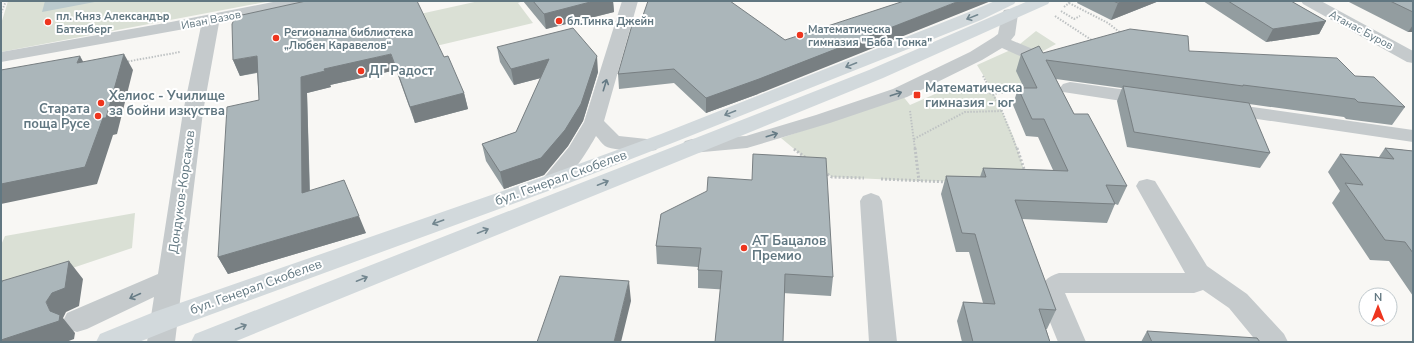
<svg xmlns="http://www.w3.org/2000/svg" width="1414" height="343" viewBox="0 0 1414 343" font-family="'Nunito Sans',sans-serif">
<rect width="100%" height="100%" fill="#f8f7f4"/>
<path fill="#dae0d5" d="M8,1H271L1,52V24Z
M479,1H523L518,3L533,23L436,46L420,14Z
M1036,31L1056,44L1034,56L1026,88H991L977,65L1015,48Z
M934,83L994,94L1014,138L1025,173L999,182L919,181L832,177L811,163L781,138L852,114L902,95L910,105L935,94L924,87Z
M135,213L132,248L1,292V245L5,236Z"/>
<path fill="#bbcacd" d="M45,1H100L42,12Z"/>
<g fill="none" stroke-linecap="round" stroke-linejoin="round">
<path stroke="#bec2c3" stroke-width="2" stroke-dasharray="1.5 1.5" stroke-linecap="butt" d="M1069,3L1108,23L1122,34
M1064,7L1069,3L1068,1
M1061,11L1074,19L1080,16
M1,13L6,1
M1055,16L1093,41
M125,62L180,52
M983,76L1002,111L1017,149
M960,88L994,94L1020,90
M910,111L915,149
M914,139L965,112L1002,111"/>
<path stroke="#bec2c3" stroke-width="3" stroke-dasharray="2 2" stroke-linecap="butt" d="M915,148L919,181
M1017,148L1025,172
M794,149L806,158
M824,172L832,177L864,178
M881,179L948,182"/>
<path fill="#c5cacc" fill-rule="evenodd" d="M278,1H311L309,4L303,6L219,23L203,112L175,342H147L154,297L87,329L77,332L67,329L63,321L67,313L158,274L183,112L201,26L1,62V52L171,22Z
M622,1H638L604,121L619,136L656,140L660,145L656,150C647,152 613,151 605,146C602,144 599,139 596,136C590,147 568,182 558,187C553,190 548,189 543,187L540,182L569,147L584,122Z
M1301,1H1321L1413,51V63L1407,62L1303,4Z
M1010,9L1016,10L1018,14L1015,35L1011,40L1047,55L1052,54L1058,55L1061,59C1056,66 1047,67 1040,65L1002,48L982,60L907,97L830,123L747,148L692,153L685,151L681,146L685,141L692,139L746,136L816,115L893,89L970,52L994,37L998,34L1002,14L1004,10Z
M1070,82L1148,93L1155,95L1158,99L1155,103L1148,105L1063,92L1060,88L1063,84Z
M1224,103L1413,130V142L1217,113L1214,109L1217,105Z
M1147,179L1155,181L1207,266L1247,294L1284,334L1288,342H1257L1229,308L1203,290L1194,293H1065L1086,342H1058L1039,295C1041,282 1047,277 1059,273H1185L1136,186L1139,181Z
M871,193L879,196L882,201L897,342H869L860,201L863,196Z"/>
<path fill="#d2d9dc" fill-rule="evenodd" d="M995,1H1016L1014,4L981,20L675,142L559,187L174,328L139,342H96L100,334L154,312L543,177L661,134L969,12Z
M1028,1H1050L1048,4L883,78L234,342H191L195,334L869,70Z"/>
</g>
<path fill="#939da0" d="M523,1H613L614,12L546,29Z
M1078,1H1159L1111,20L1077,3Z
M1203,1H1291L1326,21L1319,34L1266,42Z
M1347,1H1413V32H1408Z
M640,24L758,94L706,113L674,83L619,89L618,74Z
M497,47L598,72L583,121L568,146L544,175L504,189L486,161L482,144L516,132L541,78L514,85L500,62Z
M1189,51L1355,76L1405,107L1392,125L1346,119L1344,117L1249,104L1270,153L1260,168L1127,147L1117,101L1122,88L1056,79L1074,114L1127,186L1118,205L1115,204L1107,223L1022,219L1056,310L1047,329H1046L1050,342H962L957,321L963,302L983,303L969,252H956L941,194L946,176L980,177L983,168L1053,170L1038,137L1026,136L1013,105L1018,88H1024L1016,71L1021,54L1043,53Z
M444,57L464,93L468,109L415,123L396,70L330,85L331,87L307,93L310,191L366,233L228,274L218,257L259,100L257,73L240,76L233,60Z
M1385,148L1413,151V296L1389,261L1370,260L1332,203L1340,191L1328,172L1340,154L1379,157Z
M661,214L833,277L831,296L698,288V267L657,264L656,246Z
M1147,331L1260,342H1141Z"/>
<path fill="#787f82" d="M594,1H613L614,12L546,29L544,14Z
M959,1H991L758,94L706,113V98Z
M1123,1H1159L1111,20L1118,3Z
M1326,21L1319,34L1266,42L1273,29Z
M1413,25V32H1408Z
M124,54L133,70L117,134L113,135L97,184L1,204V184L103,118Z
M391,54L396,70L330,85L324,69Z
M80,56L89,72L77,63Z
M257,56L263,71L240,76L233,60Z
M597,56L598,72L583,121L568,146L544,175L504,189L500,172Z
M549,59L552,75L514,85L511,69Z
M325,71L331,87L307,93L310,210L302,193L301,77Z
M464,93L468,109L415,123L410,107Z
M359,216L366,233L228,274L218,257Z
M69,261L83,279L79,306L66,312L63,318L75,333L74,339L66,342H1V340L50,311L46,302Z
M629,281L631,301L621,342H614Z"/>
<path fill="#abb6ba" stroke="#787f82" d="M306,1H417L444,57L448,56L464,93L410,107L391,54L324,69L325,71L301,77L302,193L344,180L359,216L218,257L227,107L259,100L257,56L233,60L232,24L235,18L242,15Z
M533,1H594L544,14Z
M648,1H730L785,40L904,1H959L759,79L706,98L674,69L618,74L634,18L640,24Z
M1113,1H1123L1118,3Z
M1228,1H1291L1326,21L1273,29Z
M1390,1H1413V12Z
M573,28L597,56L581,104L565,130L541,158L500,172L482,144L516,132L549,59L511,69L497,47Z
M1130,29L1188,36L1189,51L1337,58L1355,76L1374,77L1405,107L1358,102L1355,99L1243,85V86L1046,60L1074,114H1088L1127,186L1106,185L1115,204L1015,200L1056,310L1039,309L1050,342H973L963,302L995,304L975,234L962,233L946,176L986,177L983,168L1068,171L1044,119H1032L1018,88H1037L1021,54L1039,46L1043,53Z
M124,54L106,118H103L85,167L1,184V70L80,56L77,63Z
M1123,86L1249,103L1270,153L1134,132Z
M1385,148L1413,151V253L1405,242L1385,240L1345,183L1363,185L1340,154L1394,159Z
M753,154L826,158L833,277L785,274L783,342H715L722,271L698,270L701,248L656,246L661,214L707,191L708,177L752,180Z
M69,261L65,288L52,293L46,302L50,311L60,315L59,321L1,340V285L2,281Z
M560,276L629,281L614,342H537Z
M1147,331L1257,338L1260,342H1152Z"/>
<defs><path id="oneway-shaft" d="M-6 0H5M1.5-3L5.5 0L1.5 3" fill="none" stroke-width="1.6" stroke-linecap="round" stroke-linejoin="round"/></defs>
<g stroke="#72868f">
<use href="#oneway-shaft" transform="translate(972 17) rotate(158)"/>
<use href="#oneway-shaft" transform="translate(851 65) rotate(158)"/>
<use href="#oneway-shaft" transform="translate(730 113) rotate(158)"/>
<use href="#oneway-shaft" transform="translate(603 183) rotate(-22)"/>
<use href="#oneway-shaft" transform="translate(438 222) rotate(160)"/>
<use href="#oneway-shaft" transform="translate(483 231) rotate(-22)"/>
<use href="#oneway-shaft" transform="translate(362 279) rotate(-22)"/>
<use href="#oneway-shaft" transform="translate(241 327) rotate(-22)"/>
</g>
<g stroke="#667b85">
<use href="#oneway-shaft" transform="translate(605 85) rotate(-73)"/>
<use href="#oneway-shaft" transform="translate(896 94) rotate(-18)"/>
<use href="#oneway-shaft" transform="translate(772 135) rotate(-17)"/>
<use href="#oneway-shaft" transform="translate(135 296) rotate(155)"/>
</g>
<g fill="#ee351e" stroke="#fff" stroke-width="1.5">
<circle cx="559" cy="21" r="4"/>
<circle cx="48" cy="22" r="4"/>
<circle cx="800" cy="35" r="4"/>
<circle cx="276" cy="38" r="4"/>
<circle cx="361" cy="71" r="4"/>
<rect x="913" y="91" width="8" height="8" rx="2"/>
<circle cx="101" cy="103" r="4"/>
<circle cx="98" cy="116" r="4"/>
<circle cx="744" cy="248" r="4"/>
</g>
<g text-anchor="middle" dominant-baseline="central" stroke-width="4" stroke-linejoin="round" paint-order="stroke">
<g font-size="11" font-weight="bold" fill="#617781" stroke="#fff" text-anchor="start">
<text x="56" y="16">пл. Княз Александър<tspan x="56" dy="13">Батенберг</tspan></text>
<text x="567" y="21">бл.Тинка Джейн</text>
<text x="808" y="29">Математическа<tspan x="808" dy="13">гимназия "Баба Тонка"</tspan></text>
<text x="284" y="32">Регионална библиотека<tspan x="284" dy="13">„Любен Каравелов“</tspan></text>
</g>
<g font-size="11" fill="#617781" stroke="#fff">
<text transform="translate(211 20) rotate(-11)">Иван Вазов</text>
<text transform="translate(1361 30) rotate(28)">Атанас Буров</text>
</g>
<g font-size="13" font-weight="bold" fill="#617781" stroke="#fff" text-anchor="start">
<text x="369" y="71">ДГ Радост</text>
<text x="925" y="88">Математическа<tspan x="925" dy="15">гимназия - юг</tspan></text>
<text x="109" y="96">Хелиос - Училище<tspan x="109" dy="15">за бойни изкуства</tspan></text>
<text x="90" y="109" text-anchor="end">Старата<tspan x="90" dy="15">поща Русе</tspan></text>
<text x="752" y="241">АТ Бацалов<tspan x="752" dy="15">Премио</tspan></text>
</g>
<g font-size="13" fill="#617781" stroke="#fff">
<text transform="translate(561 178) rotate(-20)">бул. Генерал Скобелев</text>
<text transform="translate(182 192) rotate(-82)">Дондуков-Корсаков</text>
<text transform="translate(256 287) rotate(-20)">бул. Генерал Скобелев</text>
</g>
</g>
<rect width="1414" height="343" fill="none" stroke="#617781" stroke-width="4"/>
<g transform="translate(1378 307)"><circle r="19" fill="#ffffff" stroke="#c0c9cd"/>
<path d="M0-3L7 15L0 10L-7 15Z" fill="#ee351e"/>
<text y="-6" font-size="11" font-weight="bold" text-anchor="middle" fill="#617781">N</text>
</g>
</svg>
